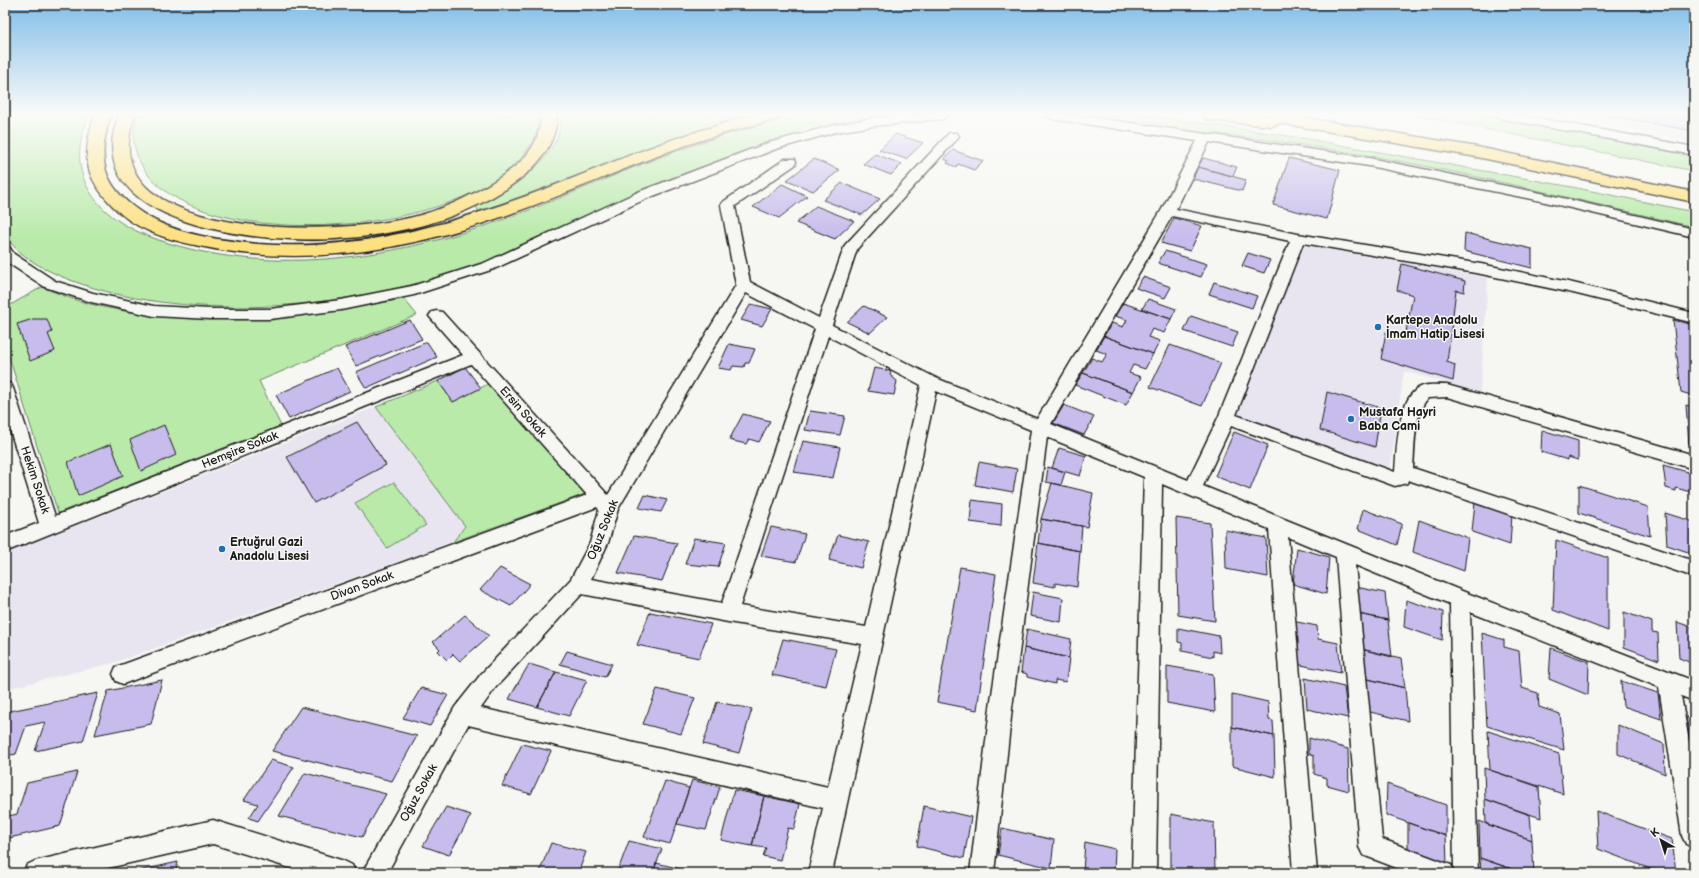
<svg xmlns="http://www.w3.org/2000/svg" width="1699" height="878" viewBox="0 0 1699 878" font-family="'Balsamiq Sans',sans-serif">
<rect width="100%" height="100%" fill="#f6f6f2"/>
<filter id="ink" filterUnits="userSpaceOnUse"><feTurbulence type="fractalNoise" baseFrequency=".025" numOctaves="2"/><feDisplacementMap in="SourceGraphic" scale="8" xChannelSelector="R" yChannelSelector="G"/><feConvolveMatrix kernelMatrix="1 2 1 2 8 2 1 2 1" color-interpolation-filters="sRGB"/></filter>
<g filter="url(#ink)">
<path fill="#e8e5f0" d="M1554,115H1694V142Z
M1304,245L1488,278L1480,392L1404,371L1390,469L1236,415Z
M376,407L465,526L453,542L113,663L5,689V552L55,534Z"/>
<path fill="#b9eaaa" stroke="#6a8363" d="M5,115H90C72,151 77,185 107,212C129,232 162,242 190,249C297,275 414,253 516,215C573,194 628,168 686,148C721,135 757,126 793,117L803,115H903C879,118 856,123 833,128C813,133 792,137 772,142C740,151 709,164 679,177C614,204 552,238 487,262C371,303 232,322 112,293C77,284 25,267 5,235Z
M137,115H537C537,120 538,126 537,130C506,241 161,266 135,148C132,137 135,125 137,115Z
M561,115H753C659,141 571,180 479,213L476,206C509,190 564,158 561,115Z
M1084,115H1147L1302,138L1572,187L1694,212V227C1569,198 1443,166 1316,147C1239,135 1161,129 1084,115Z
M1416,115H1484L1694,155V171Z
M42,287C54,292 67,297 79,301C103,308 129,312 154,315C241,325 318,314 404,299L417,315L259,381L281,426L58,513L5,344V308Z
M438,381L453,402L488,384L585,494L453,542L465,526L376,407Z
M394,482L426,525L387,548L355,503Z"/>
<path fill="#c8bced" stroke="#1c1c1c" d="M1605,115H1694V131Z
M896,134L923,143L906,159L879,150Z
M953,150L983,161L974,170L958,164L956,167L947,163L949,161L944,159Z
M875,154L902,164L891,175L863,164Z
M1203,158L1237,167L1233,176L1198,167Z
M1289,158L1340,170L1327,219L1273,205Z
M814,159L840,170L813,191L787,180Z
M1198,167L1246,180L1242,191L1193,179Z
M842,183L880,199L862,215L823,200Z
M782,184L807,196L779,218L753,207Z
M816,206L854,221L835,239L796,223Z
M1174,218L1202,226L1190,251L1161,243Z
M1465,233L1532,249V268L1464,251Z
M1165,251L1207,264L1201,277L1158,263Z
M1248,253L1270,260L1264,273L1242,266Z
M1402,264L1465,281L1464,292L1456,290L1447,362L1455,365L1453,381L1381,359L1386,332L1405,337L1413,295L1397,290Z
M1143,277L1171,287L1165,298L1136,288Z
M1214,282L1257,296L1252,308L1209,294Z
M1148,299L1176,309L1171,319L1142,309Z
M1123,303L1171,319L1164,333L1152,329L1148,337L1160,341L1153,354L1104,336L1112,323L1123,327L1127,320L1115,316Z
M751,304L772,309L762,326L741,320Z
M864,306L887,317L870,333L847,322Z
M1191,316L1238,332L1232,347L1184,331Z
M33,319H47L52,332L48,334L55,351L30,361L17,324Z
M410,320L422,339L356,366L345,347Z
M1673,320L1694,325V396L1681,392Z
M1104,336L1153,354L1145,369L1133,365L1129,373L1141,377L1133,392L1083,373L1092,358L1102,362L1107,354L1096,350Z
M427,342L437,357L366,388L356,372Z
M729,344L755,349L749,363H745L744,367L733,366L731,370L718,368Z
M1170,345L1221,363L1202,406L1150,387Z
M465,367L481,388L453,402L438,381Z
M337,368L350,391L289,419L276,395Z
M874,368L891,371L890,375L897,381L894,395L868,391Z
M1083,373L1133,392L1126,405L1075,385Z
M1327,392L1381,408L1375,447L1320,430Z
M1064,405L1094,417L1084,435L1053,423Z
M1686,405L1694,407V446L1689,444Z
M810,411L845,416L840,435L805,430Z
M743,414L770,421L759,442L749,439L746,444L729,440Z
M357,422L386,465L314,503L287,457Z
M164,425L176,455L141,471L130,440Z
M1542,430L1578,441V460L1568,457V460L1541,452Z
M1234,432L1268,445L1250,490L1215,476Z
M803,441L840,447L833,478L794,472Z
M111,444L123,476L78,496L68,462Z
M1059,448L1086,456L1080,476L1052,468Z
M979,462L1017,469L1013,492L975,485Z
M1663,465L1691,473L1694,493L1676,488V491L1666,488Z
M1048,467L1065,472L1061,485L1046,482Z
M1052,483L1093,493L1087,527L1041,519Z
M1579,485L1648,507L1650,536L1579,513Z
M645,495L667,500L661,512L639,508Z
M972,500L1002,504L1001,526L970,522Z
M1475,502L1512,514L1510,545L1472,532Z
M1363,509L1402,524L1397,545L1358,529Z
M1665,513L1694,522V554L1667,545Z
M1176,518L1210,523L1215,621L1178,615Z
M1041,519L1082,526L1080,551L1038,543Z
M1419,520L1468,538L1464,571L1413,552Z
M771,527L805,534L796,562L761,556Z
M1225,530L1266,538L1268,577L1226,569Z
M838,535L869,542L861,568L829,560Z
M634,536L677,543L662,581L618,573Z
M694,538L726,543L718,567L685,564Z
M1556,540L1608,558V631L1553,610Z
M1038,543L1080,551L1077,587L1055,583V587L1033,583Z
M1297,548L1329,557L1326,594L1293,584Z
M960,567L996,574L977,710L937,702Z
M500,568L530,584L511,606L480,590Z
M1356,587L1385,593L1388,620L1358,614Z
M1033,592L1063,598L1061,622L1030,616Z
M1406,600L1443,612L1442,640L1404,627Z
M650,612L711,624L699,658L637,645Z
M1624,612L1652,622V632L1658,633L1659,660L1624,647Z
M1358,614L1388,620L1392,657L1361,649Z
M465,615L489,636L460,661L453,654L447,660L438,651L440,649L433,642Z
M1292,621L1317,626L1318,639L1338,643L1341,673L1296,664Z
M1677,622L1694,628V664L1679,658Z
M1178,628L1219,636L1220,653L1213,651V657L1182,651V643L1178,642Z
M1027,629L1071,639L1069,658L1024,648Z
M1482,633L1504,640V647L1519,651L1522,688L1538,693L1539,707L1560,714L1564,750L1487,726Z
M783,639L836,649L826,686L772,675Z
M1024,648L1069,658L1066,682L1055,680V684L1027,677V674L1021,672Z
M1551,648L1589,662L1588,695L1549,679Z
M1361,649L1401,658L1405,688L1364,678Z
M567,651L612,664L605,677L560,664Z
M529,664L556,672L537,707L509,699Z
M1167,666L1213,674L1215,712L1167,703Z
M556,672L587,680L569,716L537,707Z
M1305,678L1344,687L1348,718L1307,709Z
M1364,678L1405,688L1408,721L1366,711Z
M162,680L151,724L95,735L108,691Z
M1621,681L1658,693L1661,719L1623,706Z
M421,688L448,695L430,726L403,718Z
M657,689L695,698L681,734L643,724Z
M98,693L83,741L35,751L45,722L26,726L16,754L5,756V712Z
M1232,694L1268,702L1269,720L1273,721L1274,736L1232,727Z
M717,702L752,709L739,753L703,744Z
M301,707L417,736L392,781L272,751Z
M1686,717L1694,719V746L1691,745Z
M1618,725L1664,744L1665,774L1618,754Z
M1232,727L1274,736L1275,777L1232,766Z
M1488,731L1559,754L1563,794L1490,770Z
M1309,738L1348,749L1349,791L1327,785V778L1314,774V756L1309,754Z
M522,744L551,751L531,794L502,786Z
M271,760L294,767L258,821L249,818L258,804L244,800Z
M1484,768L1539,787L1541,818L1485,799Z
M77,772L60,826L5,839V817L17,814L27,783Z
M305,773L386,794L362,837L279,816Z
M692,780L720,787L706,830L677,824Z
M665,781L689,788L670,844L644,837Z
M1387,784L1446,805V836L1386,815Z
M734,790L764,796L752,846L721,840Z
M764,796L800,804L794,829L788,828L780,860L763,856L766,848L752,846Z
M1485,799L1530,815L1532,840L1486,824Z
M924,806L971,817L964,858L917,846Z
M446,807L471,815L449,855L423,846Z
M1596,811L1672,839L1676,873H1661L1598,849Z
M1171,814L1214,823L1215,873H1171Z
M1479,821L1532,840L1534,873H1523L1480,858Z
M1408,823L1446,836L1447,864L1408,850Z
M1002,828L1054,840L1051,868L998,855Z
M629,841L662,849L653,873H617Z
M1085,842L1115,849L1114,873L1083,872Z
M551,843L586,852L578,873H539Z
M1480,858L1518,871V873H1481Z
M178,862L175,873H129Z
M1388,862L1416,873H1388Z
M656,863L686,870L685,873H653Z"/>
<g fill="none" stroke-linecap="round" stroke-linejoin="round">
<defs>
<path id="minor" d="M907,115H949L943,119L873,126L836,132L776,149L648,198L494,269L414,295L341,310L270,319H210L154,316L91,302L45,287L5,261V247L10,248L14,254L55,281L93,293L154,306L210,309H270L341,300L412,286L484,263L638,192L768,143L835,125L873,118Z
M1046,115H1076L1369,158L1541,193L1694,229V237L1541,201L1369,166L1209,142L1176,209L1298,234L1481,264L1573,283L1694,313V323L1573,293L1481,274L1303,243L1236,415L1395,472C1397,450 1397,403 1417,389C1425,383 1437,385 1447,385L1694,455V469L1447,397L1428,398C1413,415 1415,447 1413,468L1694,561V577L1408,480L1407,483L1395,486L1231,426L1203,486L1467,593L1694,681V701L1681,696L1694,770V848L1686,844L1682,836L1659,687L1470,612L1478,873H1410L1363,855L1359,847L1336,557L1288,537L1317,873H1293L1269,529L1162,484L1156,873H1132L1144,477L1047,437L1012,708L994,873H970L990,708L1031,430L936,391L832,873H808L823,808L468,725L387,873H362L455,707L482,673L571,579L590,543L599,510L597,507L123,684L116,681L113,674L116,667L587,495L471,364L5,552V536L39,523L5,414V382L11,384L13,388L55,516L463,355L429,316L432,312L437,311L442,312L608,495L736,285L721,205L723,202L785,159H795L796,162L795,165L735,206L750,282L819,318L845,245L949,133H957L959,136L957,139L857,249L832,325L936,378L1037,419L1161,211L1197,141L1052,119ZM1172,216L1290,241L1218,418L1188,480L1051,424ZM746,293L815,329L722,603L591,579L608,543L618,509ZM828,336L921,385L866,627L740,606ZM1355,565L1450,604L1454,871L1451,865L1382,839ZM582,594L728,622L862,644L828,787L481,708L496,687Z
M1497,115H1522L1694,147V155L1503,119Z
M213,820L344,861L352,865L356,873H306L213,844L86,873H23L27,865L35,861Z"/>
<path id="highway" d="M95,115H111C96,159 102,186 142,213C175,235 220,240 258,244C375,253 484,214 591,171C632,154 673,138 716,126C728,122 741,117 753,115C762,114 772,115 781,115L779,118C745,127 711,136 678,148C622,169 567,194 510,214C416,248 315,267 215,249C182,243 144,235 119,212C85,180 80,158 95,115Z
M119,115H135C125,141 126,167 146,187C198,237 347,233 413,217C441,210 468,198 493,182C520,165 540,149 541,115H557C556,149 533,171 506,189C473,210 436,224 397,231C363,238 327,241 292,239C225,237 79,214 119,115Z
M1202,115H1288L1313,119L1477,147L1694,192V202L1477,157L1279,123L1272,126L1210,120L1204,118Z"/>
</defs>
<use href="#minor" stroke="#1c1c1c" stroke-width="3"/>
<use href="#highway" stroke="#1c1c1c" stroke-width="3"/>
<use href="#minor" fill="#f6f6f2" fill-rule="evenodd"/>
<use href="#highway" fill="#fde080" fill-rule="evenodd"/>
</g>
</g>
<linearGradient id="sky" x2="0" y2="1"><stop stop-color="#82bee9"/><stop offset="0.48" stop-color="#fbfbf9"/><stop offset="1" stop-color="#fbfbf9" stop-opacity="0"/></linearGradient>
<rect width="1699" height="238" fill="url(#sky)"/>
<g fill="#1f6fb2" stroke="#f6f6f2" stroke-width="1.5">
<circle cx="1378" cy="327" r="4"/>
<circle cx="1351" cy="419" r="4"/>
<circle cx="222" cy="549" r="4"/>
</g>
<g text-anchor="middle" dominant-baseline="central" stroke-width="3" stroke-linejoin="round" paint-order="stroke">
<g font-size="12" font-weight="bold" fill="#1c1c1c" stroke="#f6f6f2" text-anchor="start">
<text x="1386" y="320">Kartepe Anadolu<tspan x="1386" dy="14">İmam Hatip Lisesi</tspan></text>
<text x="1359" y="412">Mustafa Hayri<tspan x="1359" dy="14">Baba Cami</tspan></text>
<text x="230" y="542">Ertuğrul Gazi<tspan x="230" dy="14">Anadolu Lisesi</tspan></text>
</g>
<g font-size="12" fill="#1c1c1c" stroke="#f6f6f2">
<text transform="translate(523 412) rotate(48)">Ersin Sokak</text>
<text transform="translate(240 450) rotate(-22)">Hemşire Sokak</text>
<text transform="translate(35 480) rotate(72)">Hekim Sokak</text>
<text transform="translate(603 530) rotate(-68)">Oğuz Sokak</text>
<text transform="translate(362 586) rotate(-20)">Divan Sokak</text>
<text transform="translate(419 793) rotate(-61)">Oğuz Sokak</text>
</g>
</g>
<rect width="1699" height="878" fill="none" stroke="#f6f6f2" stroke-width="20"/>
<rect x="10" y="10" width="1679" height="858" fill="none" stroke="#1c1c1c" stroke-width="1.5" filter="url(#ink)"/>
<g transform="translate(1661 840) rotate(321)" stroke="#f6f6f2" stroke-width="3" paint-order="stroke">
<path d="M0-3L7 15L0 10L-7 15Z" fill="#1c1c1c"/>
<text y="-6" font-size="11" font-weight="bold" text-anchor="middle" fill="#1c1c1c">K</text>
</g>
</svg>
